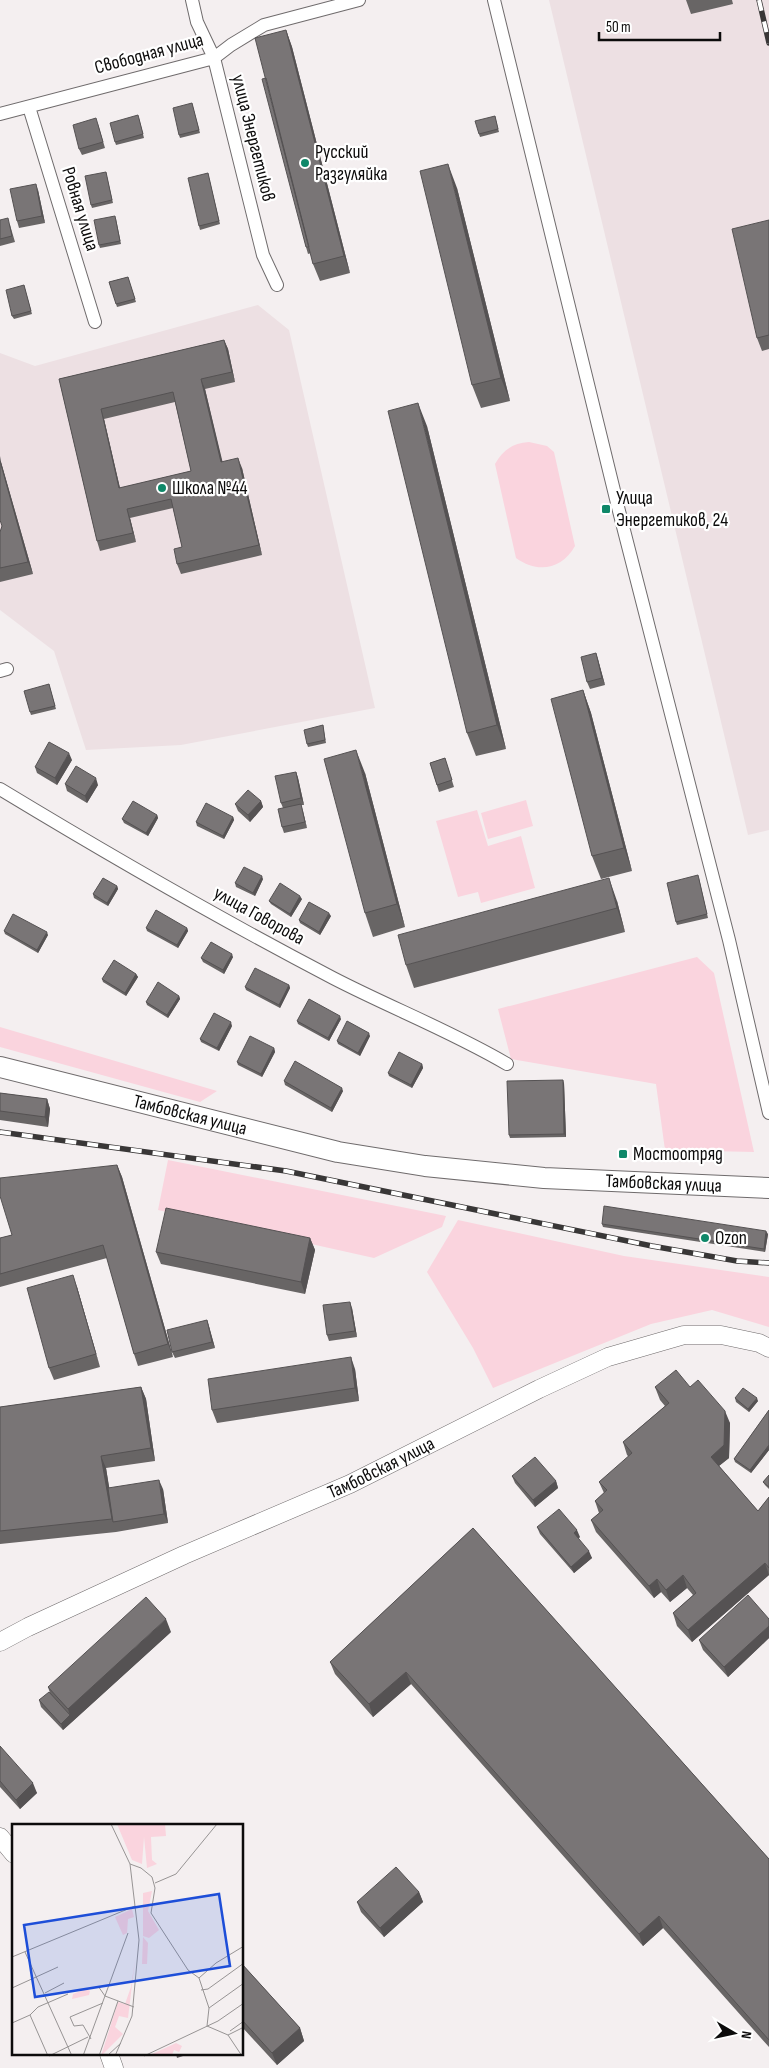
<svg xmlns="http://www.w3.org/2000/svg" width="769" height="2068" viewBox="0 0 769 2068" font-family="'Sofia Sans Condensed',sans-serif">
<rect width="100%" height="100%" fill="#f4eff0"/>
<path fill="#ede0e3" d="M549,0H769V830L748,835Z
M258,305L289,330L375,708L181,745L86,750L54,651L0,610V353L35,366Z"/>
<path fill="#fad4de" d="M529,442L547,446L554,452L575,546C562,569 538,574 516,558L495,464C503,450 513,443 529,442Z
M526,800L533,826L488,839L481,813Z
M477,810L488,846L521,836L535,888L481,903L478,892L458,897L436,821Z
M697,957L714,973L754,1152L665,1150L656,1084L511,1059L498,1009Z
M0,1027L217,1091L200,1102L0,1047Z
M168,1160L446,1216L442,1227L374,1258L158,1210Z
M458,1220L624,1256L769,1277V1327L712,1310L651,1324L493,1388L473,1348L427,1272Z"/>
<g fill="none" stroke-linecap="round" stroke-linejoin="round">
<defs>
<path id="street" d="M192,0L197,22L214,58L263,255L277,285
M494,0L618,507L729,940L769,1113
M29,107L95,322
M0,114L214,58L231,45L264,25L359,0
M0,671L7,669
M0,789C109,855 220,919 333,978C391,1008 451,1031 507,1064"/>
<g id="secondary">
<path id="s1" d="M0,1642L28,1627L184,1555L350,1484L539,1389L608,1357L684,1335H721L759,1343L769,1348"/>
<path d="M0,1837L14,1854"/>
<path d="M109,2054L114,2068"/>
</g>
<g id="primary">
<path id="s2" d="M0,1067L338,1152L425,1166L544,1178L769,1188"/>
</g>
</defs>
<use href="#street" stroke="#6f6b6c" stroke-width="14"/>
<use href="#secondary" stroke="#6f6b6c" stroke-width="19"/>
<use href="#primary" stroke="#6f6b6c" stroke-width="22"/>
<use href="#street" stroke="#fff" stroke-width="12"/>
<use href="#secondary" stroke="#fff" stroke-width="18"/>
<use href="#primary" stroke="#fff" stroke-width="20"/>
<defs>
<path id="rail" d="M759,0L769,43
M0,1132L286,1171L652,1246L737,1261L769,1263"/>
</defs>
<use href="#rail" stroke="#393737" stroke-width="5.5"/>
<use href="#rail" stroke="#fff" stroke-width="4" stroke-dasharray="11" stroke-linecap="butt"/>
</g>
<path fill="#686565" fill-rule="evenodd" d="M686,0H732L733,4L691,14Z
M286,30L292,47L350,273L320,281L313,264L311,253L308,254L306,247L266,78Z
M192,103L200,133L180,138L179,135Z
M495,116L499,132L480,137L479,134Z
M139,118L144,138L116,145L115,142Z
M98,124L105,148L82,155L79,149Z
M106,172L113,203L92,208L91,205Z
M208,173L220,224L200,230L199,226Z
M457,188L510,401L481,408L472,385Z
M38,190L45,223L19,228L17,221Z
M116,219L121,244L100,248L99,245Z
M0,220L10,225L15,242L0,246Z
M769,220V349L762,351L757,338Z
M128,277L136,302L117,307L109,282Z
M24,285L32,314L14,319L12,316Z
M224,340L228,349L235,382L205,389L222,462L242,468L262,555L181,574L177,564L182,547L173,508L130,518L136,542L100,551L97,541L59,379ZM175,402L191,471L120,488L104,419Z
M427,426L506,749L476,756L467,733Z
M1,462L33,574L0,582V532L2,526Z
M596,653L605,685L590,689L587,682Z
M49,684L56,709L31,715L30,712Z
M583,690L591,713L632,871L601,879L592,856Z
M323,725L326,743L308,747L307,744Z
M445,758L454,787L439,792L430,763Z
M72,760L57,785L37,773L35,767Z
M296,772L298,778L304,805H301L307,828L284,833L282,827L283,808L281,803Z
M365,773L405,927L373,937L365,913Z
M65,784L98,785L87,803L67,791Z
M261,801L263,807L250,822L238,811L235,804Z
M157,815L158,818L148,836L124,823L122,819Z
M233,817L234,820L224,839L197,826L196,822Z
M699,878L708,918L677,925L676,922Z
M263,879L255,896L236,887L235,883Z
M117,886L118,889L108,906L94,898L93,894Z
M302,899L291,917L271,904L269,901Z
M617,901L625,932L414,988L406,965Z
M331,916L320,935L300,923L299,920Z
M146,928H187L188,931L178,948L147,931Z
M4,931L48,935L38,953L5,934Z
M233,957L224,974L203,962L201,958Z
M136,974L138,977L126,996L103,982L102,979Z
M289,985L290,988L280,1008L246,990L245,987Z
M179,996L180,999L168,1018L147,1005L146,1002Z
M341,1019L329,1041L298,1024L297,1021Z
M232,1026L219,1051L201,1042L200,1039Z
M370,1036L360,1056L338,1044L337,1041Z
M274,1048L275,1052L262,1077L238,1065L237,1062Z
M422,1064L423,1068L412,1088L389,1076L388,1073Z
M284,1081L343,1091L332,1112L285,1085Z
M564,1083L566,1137L510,1138L509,1135Z
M0,1093L47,1099L50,1109L48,1127L0,1120Z
M117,1165L122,1177L173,1357L138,1366L134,1354L107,1258L0,1287V1238L12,1235Z
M602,1224L768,1234L765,1252L603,1227Z
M310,1238L315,1250L305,1294L161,1264L156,1252Z
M77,1287L100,1367L54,1380L49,1368Z
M352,1308L357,1337L329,1341L327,1335Z
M207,1320L215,1348L175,1358L172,1352Z
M355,1369L359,1401L217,1423L212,1410Z
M141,1387L146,1399L155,1461L106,1468L109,1488L163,1489L168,1523L116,1532L0,1544V1407Z
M655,1387H690L730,1423L729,1458L719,1466L758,1511L769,1497V1575L692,1642L677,1626L673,1613L693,1595L687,1588L670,1602L661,1592L654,1598L596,1532L591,1520L599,1513L595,1501L604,1493L599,1482L629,1457L627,1455L623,1442L665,1406L660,1400Z
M735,1398L758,1401L749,1412L736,1402Z
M769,1410V1450L751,1473L735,1462L734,1459Z
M769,1475V1489L765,1485L763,1482Z
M512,1476L556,1481L558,1488L535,1507L515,1483Z
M537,1527L580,1537L578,1538L592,1558L574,1573L540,1534Z
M473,1528L769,1859V2047L663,1928L643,1946L411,1684L373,1717L335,1674L330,1662Z
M769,1619V1638L728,1677L703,1650L699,1640Z
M171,1632L63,1730L41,1707L39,1700L50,1693L48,1687Z
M0,1746L37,1793L20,1809L0,1787Z
M419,1892L423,1902L384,1937L361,1912L357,1902Z
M242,1964L300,2028L304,2041L277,2065L242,2027Z
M176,2054H189L177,2058Z"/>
<path fill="#555253" d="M286,30L292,47L350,273L344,256Z
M448,164L457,188L510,401L501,378Z
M36,184L38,190L45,223L42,216Z
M224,340L228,349L235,382L232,372Z
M201,379L205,389L225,472L221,462Z
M418,403L427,426L506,749L497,725Z
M101,409L104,419L122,497L119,488Z
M0,456L1,462L33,574L28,562L0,461Z
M238,458L242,468L262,555L259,545Z
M127,509L130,518L136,542L133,533Z
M596,653L598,659L605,685L602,678Z
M583,690L591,713L632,871L624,848Z
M356,750L365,773L405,927L397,904Z
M69,753L72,760L57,785L55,778Z
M296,772L298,778L304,805L301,798Z
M96,778L98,785L87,803L85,796Z
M261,801L263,807L250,822L248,815Z
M301,804L303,811L307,828L305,822Z
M157,815L158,818L148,836L146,833Z
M233,817L234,820L224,839L223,836Z
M262,876L263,879L255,896L253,893Z
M609,878L617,901L625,932L617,908Z
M117,886L118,889L108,906L107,903Z
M300,896L302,899L291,917L290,914Z
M329,913L331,916L320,935L319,932Z
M187,928L188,931L178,948L177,945Z
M47,932L48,935L38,953L37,950Z
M232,954L233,957L224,974L223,970Z
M136,974L138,977L126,996L125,993Z
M289,985L290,988L280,1008L279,1005Z
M179,996L180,999L168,1018L167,1015Z
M340,1016L341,1019L329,1041L328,1038Z
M231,1022L232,1026L219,1051L217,1048Z
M369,1033L370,1036L360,1056L358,1053Z
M274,1048L275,1052L262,1077L261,1074Z
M422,1064L423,1068L412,1088L411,1085Z
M563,1080L564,1083L566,1137L564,1134Z
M342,1088L343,1091L332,1112L331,1108Z
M47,1099L50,1109L48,1127L45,1117Z
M117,1165L122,1177L173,1357L168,1344Z
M766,1231L768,1234L765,1252L764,1249Z
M310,1238L315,1250L305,1294L301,1282Z
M73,1275L77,1287L100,1367L96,1354Z
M350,1302L352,1308L357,1337L355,1331Z
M207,1320L209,1326L215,1348L212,1342Z
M351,1357L355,1369L359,1401L355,1388Z
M141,1387L146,1399L155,1461L151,1448Z
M757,1398L758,1401L749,1412L748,1409Z
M725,1411L730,1423L729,1458L715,1469L711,1457Z
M769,1445V1450L751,1473L750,1470Z
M101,1456L106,1468L115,1522H113L112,1519Z
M159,1480L163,1489L168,1523L164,1514Z
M556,1481L558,1488L535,1507L533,1500Z
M577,1530L580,1537L577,1540L574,1533Z
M589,1551L592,1558L574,1573L571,1567Z
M765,1563L769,1575L692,1642L688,1630Z
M683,1575L687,1588L670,1602L666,1590Z
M657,1579L661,1592L654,1598L649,1586Z
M166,1619L171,1632L72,1722L68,1709Z
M769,1626V1638L728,1677L724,1667Z
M406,1672L411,1684L373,1717L369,1704Z
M70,1715L72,1722L63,1730L61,1724Z
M33,1783L37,1793L20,1809L16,1800Z
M419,1892L423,1902L384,1937L380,1928Z
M659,1916L663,1928L643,1946L639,1934Z
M300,2028L304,2041L277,2065L272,2053Z"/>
<path fill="#797576" stroke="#555253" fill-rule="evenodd" d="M286,30L344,256L313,264L255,38Z
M266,78L309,247H306L262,79Z
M192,103L199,130L179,135L173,108Z
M138,115L143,134L115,142L110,123Z
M495,116L498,129L479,134L475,121Z
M96,118L103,142L79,149L73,125Z
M448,164L501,378L472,385L420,171Z
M106,172L112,200L91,205L85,176Z
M208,173L219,221L199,226L188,178Z
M36,184L42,216L17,221L10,189Z
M115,216L120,241L99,245L94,220Z
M8,218L12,236L0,239V220Z
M769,220V335L757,338L732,229Z
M128,277L135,299L116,304L109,282Z
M24,285L31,311L12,316L6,290Z
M224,340L232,372L201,379L221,462L238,458L259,545L177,564L174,549L182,547L171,499L127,509L133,533L97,541L59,379ZM173,392L191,471L119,488L101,409Z
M418,403L497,725L467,733L388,411Z
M0,461L28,562L0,568V532L2,526L0,520Z
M596,653L602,678L587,682L581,657Z
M49,684L55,706L30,712L24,691Z
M583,690L624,848L592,856L551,699Z
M323,725L325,740L307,744L304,730Z
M49,742L69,753L55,778L35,767Z
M356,750L397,904L365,913L324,759Z
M445,758L452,780L437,785L430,763Z
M76,766L96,778L85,796L65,784Z
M296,772L301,798L281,803L275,776Z
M248,790L261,801L248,815L235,804Z
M133,801L157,815L146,833L122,819Z
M206,803L233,817L223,836L196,822Z
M301,804L305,822L282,827L278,809Z
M244,867L262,876L253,893L235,883Z
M698,875L707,914L676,922L667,883Z
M103,878L117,886L107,903L93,894Z
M609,878L617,908L406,965L398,935Z
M280,883L300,896L290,914L269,901Z
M309,902L329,913L319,932L299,920Z
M156,910L187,928L177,945L146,928Z
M13,914L47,932L37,950L4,931Z
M211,942L232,954L223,970L201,958Z
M114,960L136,974L125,993L102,979Z
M255,968L289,985L279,1005L245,987Z
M158,982L179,996L167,1015L146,1002Z
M309,999L340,1016L328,1038L297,1021Z
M214,1013L231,1022L217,1048L200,1039Z
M347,1021L369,1033L358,1053L337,1041Z
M250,1036L274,1048L261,1074L237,1062Z
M399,1052L422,1064L411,1085L388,1073Z
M295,1061L342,1088L331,1108L284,1081Z
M563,1080L564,1134L509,1135L507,1081Z
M0,1093L47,1099L45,1117L0,1111Z
M117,1165L168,1344L134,1354L103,1245L0,1274V1238L12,1235L0,1196V1178Z
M604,1206L766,1231L764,1249L602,1224Z
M166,1208L310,1238L301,1282L156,1252Z
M73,1275L96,1354L49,1368L27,1288Z
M350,1302L355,1331L327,1335L323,1305Z
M207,1320L212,1342L172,1352L167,1330Z
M351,1357L355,1388L212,1410L208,1379Z
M676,1370L690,1387L698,1380L725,1411L724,1445L711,1457L758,1511L769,1497V1568L765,1563L688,1630L673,1613L696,1593L683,1575L666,1590L657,1579L649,1586L591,1520L603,1510L595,1501L607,1490L599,1482L632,1453L623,1442L669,1403L655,1387Z
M141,1387L151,1448L101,1456L112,1519L0,1531V1407Z
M743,1388L757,1398L748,1409L735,1398Z
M769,1410V1445L750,1470L734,1459Z
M535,1457L556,1481L533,1500L512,1476Z
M769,1475V1487L763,1482Z
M159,1480L164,1514L113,1522L108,1488Z
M559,1509L577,1530L574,1533L589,1551L571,1567L537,1527Z
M473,1528L769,1859V2040L659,1916L639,1934L406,1672L369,1704L330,1662Z
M748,1595L769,1619V1626L724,1667L699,1640Z
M146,1597L166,1619L68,1709L48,1687Z
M49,1692L70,1715L61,1724L39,1700Z
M0,1746L33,1783L16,1800L0,1781Z
M396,1867L419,1892L380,1928L357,1902Z
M242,1964L300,2028L272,2053L242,2020Z"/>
<g fill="#0f8869" stroke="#fff" stroke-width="2">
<circle cx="305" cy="163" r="5"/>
<circle cx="162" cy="488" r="5"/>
<rect x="601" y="504" width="10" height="10" rx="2.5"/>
<rect x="618" y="1149" width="10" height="10" rx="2.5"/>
<circle cx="705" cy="1238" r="5"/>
</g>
<g text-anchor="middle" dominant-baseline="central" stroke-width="4.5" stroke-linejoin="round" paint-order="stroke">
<g font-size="19" fill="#0c0b0b" stroke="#fff">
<text transform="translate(149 54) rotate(-15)">Свободная улица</text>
<text transform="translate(253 138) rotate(76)">улица Энергетиков</text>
<text transform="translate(80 209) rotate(73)">Ровная улица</text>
<text transform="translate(259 916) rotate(29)">улица Говорова</text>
<text stroke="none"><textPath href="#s2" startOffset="196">Тамбовская улица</textPath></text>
<text stroke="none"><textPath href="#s2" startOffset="676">Тамбовская улица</textPath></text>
<text stroke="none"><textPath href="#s1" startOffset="419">Тамбовская улица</textPath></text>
</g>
<g font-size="19" fill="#0c0b0b" stroke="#fff" text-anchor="start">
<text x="315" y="152">Русский<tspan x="315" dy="22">Разгуляйка</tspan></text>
<text x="172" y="488">Школа №44</text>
<text x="616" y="498">Улица<tspan x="616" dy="22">Энергетиков, 24</tspan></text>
<text x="633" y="1154">Мостоотряд</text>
<text x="715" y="1238">Ozon</text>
</g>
</g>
<g transform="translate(12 1824)">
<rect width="231" height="231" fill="#f4eff0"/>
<path d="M105,0H153L154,12L139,13L140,36L145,40L135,44L132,13L130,40L120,36ZM140,67L136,87L147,106L137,114L131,112V69ZM120,85L122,93L116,95L115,109L111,111L103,93ZM131,113L136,119L135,140H130ZM123,136L116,194L107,192L103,203L111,210L89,232L106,178L113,180L119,163ZM74,165L78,167L77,171L60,175L61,170ZM164,219L170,222L167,228L162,226L160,231H138Z" fill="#fad4de"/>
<path fill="none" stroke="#979494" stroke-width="1" d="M99,0L118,40L127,116L120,192L103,232M118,40L129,44L140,53L143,64L139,89L176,146L187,154M143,59L164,50L205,0M13,128L60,232M0,133L123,82M187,154L204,139L232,122M187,154L197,184L195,202M86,162L93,172L122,183M0,164L46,143M189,166L196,165L232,139M33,169L52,159M197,184L232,159M18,191L36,232M0,199L18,191L26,183L56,170M195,202L216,211L230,232M218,207L232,197M216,211L232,203M79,215L71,201L62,202L58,193L91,179M37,232L76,213M71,232L116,109M87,232L106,177M95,232L109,219M132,232L206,197L232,179"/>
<path fill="#1d4ed8" fill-opacity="0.15" stroke="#1d4ed8" stroke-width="2.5" d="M207,70L218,142L23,173L12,101Z"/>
<rect width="231" height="231" fill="none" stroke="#0c0b0b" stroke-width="2.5"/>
</g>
<g transform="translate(734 2033) rotate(99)" stroke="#ffffff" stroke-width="4" paint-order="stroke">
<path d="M0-4L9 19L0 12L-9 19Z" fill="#0c0b0b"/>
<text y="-8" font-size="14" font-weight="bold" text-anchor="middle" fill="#0c0b0b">N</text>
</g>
<path d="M599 32v8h121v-8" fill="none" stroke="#0c0b0b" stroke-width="2.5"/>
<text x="606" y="32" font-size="15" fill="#0c0b0b" stroke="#ffffff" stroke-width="4" paint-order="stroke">50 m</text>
</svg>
